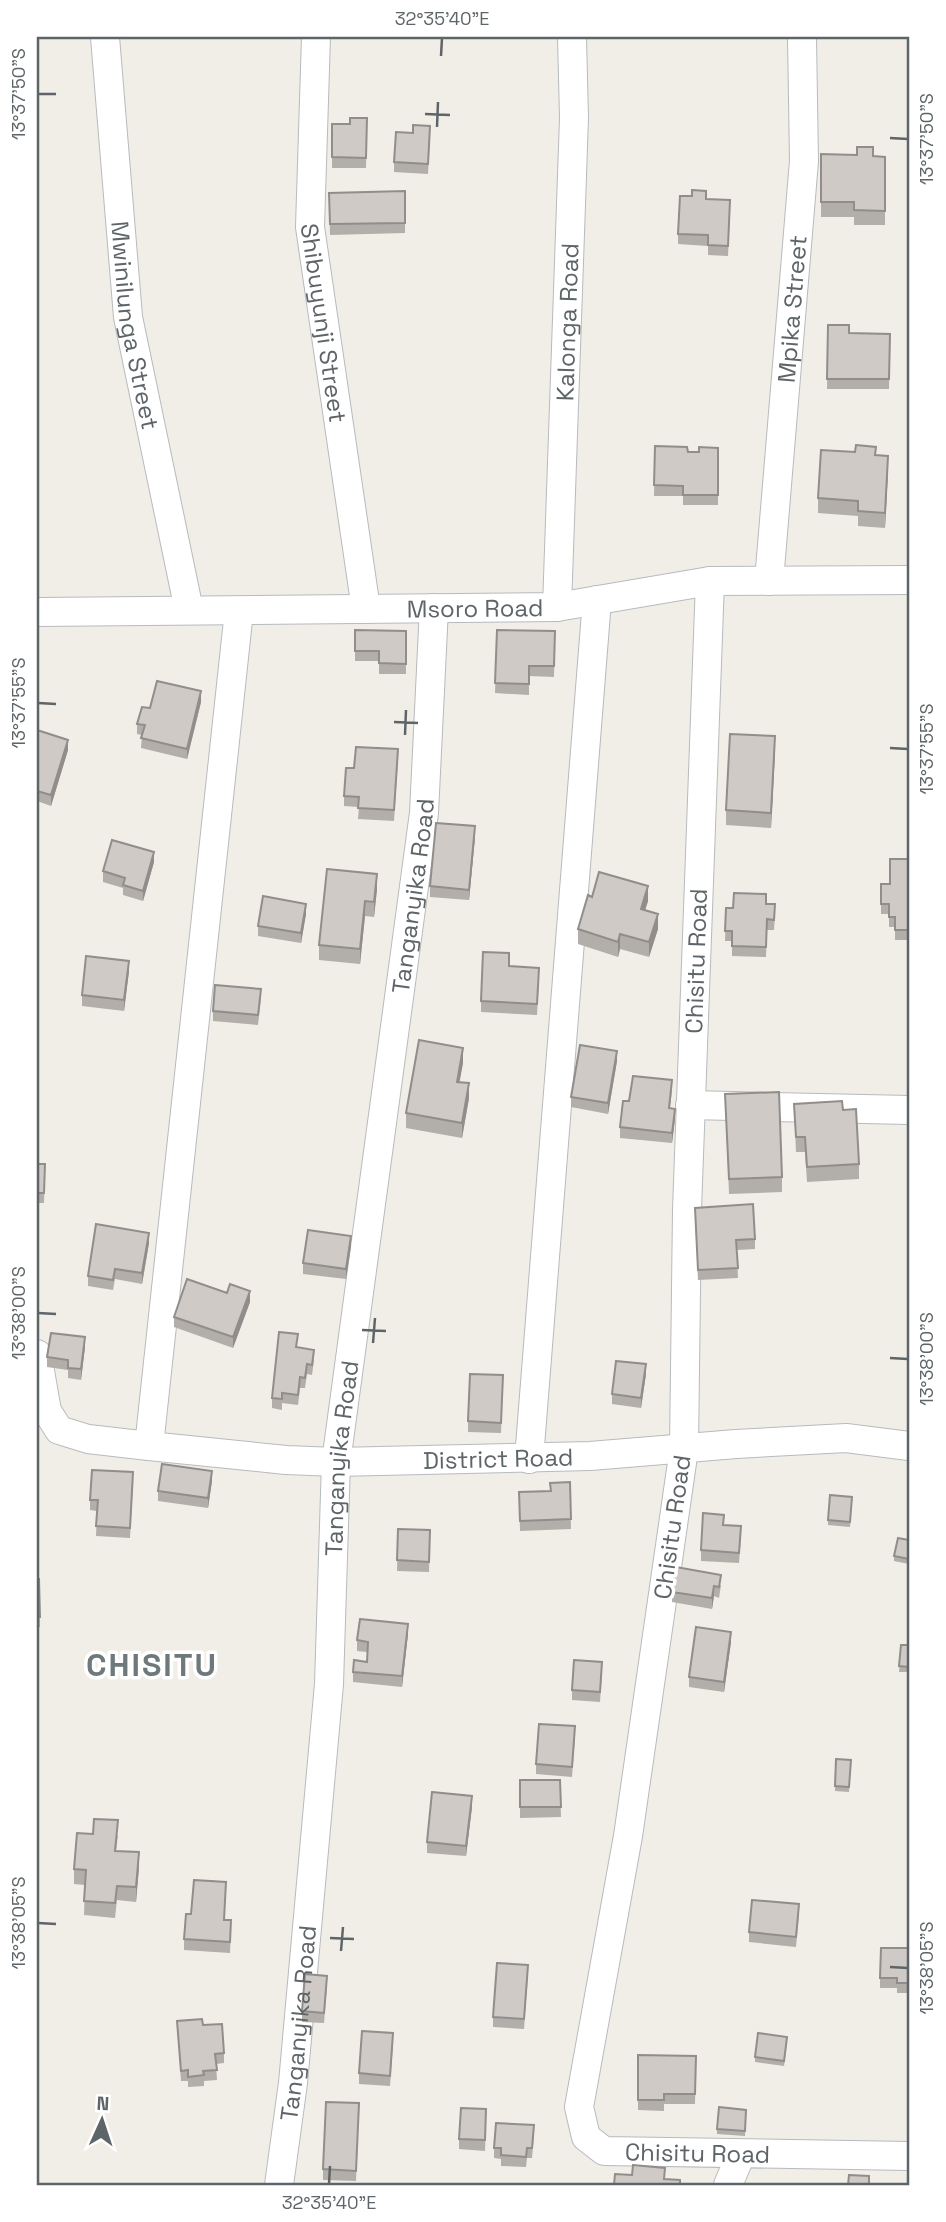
<svg xmlns="http://www.w3.org/2000/svg" width="946" height="2222" viewBox="0 0 946 2222" font-family="'Space Grotesk',sans-serif">
<rect width="100%" height="100%" fill="#f1ede7"/>
<g fill="none" stroke-linecap="round" stroke-linejoin="round">
<defs>
<g id="minor">
<path id="s1" d="M105,37L128,317L189,610"/>
<path id="s2" d="M316,37L310,227L366,609"/>
<path id="s3" d="M710,581L687,1210L684,1449L628,1836L579,2107L586,2137L604,2151L909,2156"/>
<path id="s4" d="M769,581L804,161L802,37"/>
<path id="s5" d="M557,607L574,118L572,37"/>
<path id="s6" d="M37,612L557,607L710,581L909,580"/>
<path d="M690,1105L909,1110"/>
<path id="s7" d="M37,1354L47,1411L59,1430L88,1439L149,1446L286,1460L336,1462L590,1456L736,1444L846,1438L909,1446"/>
<path d="M149,1446L239,611"/>
<path d="M529,1459L597,600"/>
<path id="s8" d="M279,2185L293,2083L329,1684L336,1462L424,813L434,608"/>
<path d="M728,2185L741,2154"/>
</g>
</defs>
<use href="#minor" stroke="#b7bbbe" stroke-width="30"/>
<use href="#minor" stroke="#fff" stroke-width="28"/>
</g>
<path fill="#b2aeaa" d="M367,118L366,168H332V124H350Z
M430,136L428,174L394,172V162Z
M821,154L885,157V225H854V217H821Z
M405,191V233L330,235L329,193Z
M706,199L730,210L728,256L708,255V246L678,244V234Z
M828,325L849,333L890,334L889,389H827Z
M655,446L688,452H699L718,448V505H683V496H654Z
M876,455L888,471L885,528L858,526V516L818,513V498Z
M355,630L406,631V674H379V661H355Z
M497,630L555,631L554,677L529,676V695L495,693Z
M201,702L187,759L141,748L142,735L137,734V724L150,708Z
M37,730L68,750L51,806L37,801Z
M775,751L771,828L726,825V810Z
M398,760L394,821L358,819L359,807L344,806V796L354,768Z
M475,837L469,900L430,897V886Z
M909,859V940H895V927H889V914H881V884H890Z
M154,862L143,901L123,895V888L103,882V871Z
M377,889L374,917L365,916L360,964L319,960V945Z
M592,897L648,901L645,910L658,929L649,957L620,949L618,957L578,944V929Z
M766,904L775,915L774,930H767L766,957L732,956V941H725L726,908Z
M306,914L301,943L258,936V926Z
M509,966L539,978L537,1015L481,1012V1001Z
M129,971L124,1011L82,1006V995Z
M261,999L258,1025L213,1021V1011Z
M617,1061L608,1114L571,1107V1097Z
M463,1063L459,1082L469,1098L462,1138L406,1128V1113Z
M672,1091L670,1108L675,1119L672,1143L620,1138V1127L629,1101Z
M725,1094L782,1177V1192L729,1194Z
M794,1104L859,1164V1179L807,1182L805,1152H796Z
M37,1164H45L44,1203H37Z
M695,1218L755,1239V1249L737,1250L738,1278L698,1280Z
M149,1243L142,1284L115,1279L113,1290L88,1286V1276Z
M351,1246L346,1279L303,1274V1263Z
M250,1302L233,1348L174,1327V1317Z
M85,1347L81,1380L68,1378V1370L47,1367V1357Z
M297,1348L314,1360L312,1375L307,1374L305,1388H300L298,1405L282,1403V1410L272,1408V1398Z
M646,1374L641,1408L612,1404V1394Z
M503,1375L501,1433L468,1432V1421Z
M212,1481L208,1508L158,1501V1491Z
M570,1482L571,1529L520,1531L519,1492L550,1491Z
M133,1483L130,1538L96,1536L97,1511L90,1510V1500Z
M852,1502L850,1527L828,1525V1520Z
M724,1525L741,1536L739,1563L701,1561V1550Z
M398,1529L430,1530L429,1572L397,1571Z
M909,1540V1564L894,1561V1556Z
M37,1579H39L40,1627H37Z
M721,1585L719,1598L714,1596L712,1609L672,1602V1592Z
M408,1634L402,1687L353,1682V1672L367,1662V1652L357,1651V1640Z
M731,1642L724,1692L689,1687V1677Z
M901,1645H909V1672H899Z
M602,1673L600,1702L572,1700V1690Z
M575,1737L572,1777L536,1774V1764Z
M836,1759L851,1760L849,1792L835,1791Z
M520,1780H560L561,1817L520,1818Z
M472,1807L466,1856L427,1853V1842Z
M118,1835L116,1851L139,1867L136,1902L117,1900L115,1918L84,1915L85,1885L74,1884V1869Z
M226,1893L224,1920L231,1930L230,1953L184,1950V1939L191,1914Z
M799,1914L796,1947L749,1942V1932Z
M909,1948V1993H897V1988H880V1978Z
M528,1975L524,2029L493,2027V2017Z
M327,1986L324,2023L302,2022V2011Z
M177,2021L203,2025L224,2053V2063L216,2064L217,2080L204,2081V2086L188,2087V2081H181Z
M787,2042L784,2066L755,2062V2057Z
M393,2044L390,2086L359,2084V2073Z
M638,2055L696,2056L695,2104H664V2111L638,2110Z
M359,2103L356,2181L323,2180V2169Z
M746,2110L745,2136L717,2134V2129Z
M486,2120L485,2151L459,2149V2139Z
M534,2136L532,2158H527L526,2167L501,2166V2159L494,2158V2148Z"/>
<path fill="#918d8b" d="M888,456V471L885,528V513Z
M201,691V702L187,759V749Z
M775,736V751L771,828V813Z
M68,740V750L51,806V795Z
M475,826V837L469,900V890Z
M154,852V862L143,901V891Z
M377,874V889L374,917V902Z
M648,886V901L641,923V909Z
M365,901V916L360,964V949Z
M306,904V914L301,943V933Z
M658,914V929L649,957V942Z
M620,934V949L618,957V942Z
M129,961V971L124,1011V1000Z
M463,1048V1063L457,1096V1082Z
M617,1051V1061L608,1114V1103Z
M469,1083V1098L462,1138V1123Z
M675,1109V1119L672,1143V1133Z
M149,1233V1243L142,1284V1273Z
M351,1236V1246L346,1279V1269Z
M250,1291V1302L233,1348V1337Z
M85,1337V1347L81,1380V1369Z
M646,1364V1374L641,1408V1398Z
M212,1471V1481L208,1508V1498Z
M714,1586V1596L712,1609V1598Z
M408,1624V1634L402,1687V1676Z
M731,1632V1642L724,1692V1682Z
M472,1796V1807L466,1856V1846Z
M139,1852V1867L136,1902V1887Z"/>
<path fill="#cfcac6" stroke="#918d8b" stroke-width="2" d="M350,118H367L366,158L332,157V124H350Z
M413,125L430,126L428,164L394,162L396,132L413,133Z
M857,147H873V156L885,157V211L854,210V202H821V154L857,155Z
M692,190L706,191V199L730,200L728,246L708,245V235L678,234L680,196H692Z
M405,191V223L330,224L329,193Z
M828,325H849V333L890,334L889,379H827Z
M856,445L876,447L875,455L888,456L885,513L858,511V501L818,498L821,450L855,452Z
M655,446L687,447L688,452H699V447L718,448V495H683V486L654,485Z
M355,630L406,631V664L379,663V651H355Z
M497,630L555,631L554,666H529V684L495,683Z
M157,681L201,691L187,749L141,738L145,725L137,724L142,707L150,708Z
M37,730L68,740L51,795L37,791Z
M730,734L775,736L771,813L726,810Z
M356,747L398,749L394,810L358,808L359,797L344,796L346,768H354Z
M436,823L475,826L469,890L430,886Z
M112,840L154,852L143,891L123,885L125,878L103,871Z
M890,859H909V930H895V917H889V904H881V884H890Z
M327,869L377,874L374,902L365,901L360,949L319,945Z
M599,872L648,886L641,909L658,914L649,942L620,934L618,942L578,929L588,895L592,897Z
M734,893L766,894V904H775L774,920L767,919L766,947L732,946V931H725L726,908H733Z
M263,896L306,904L301,933L258,926Z
M483,952L509,953V966L539,968L537,1004L481,1001Z
M86,956L129,961L124,1000L82,995Z
M215,985L261,989L258,1015L213,1011Z
M419,1040L463,1048L457,1082L469,1083L462,1123L406,1113Z
M580,1045L617,1051L608,1103L571,1097Z
M633,1076L672,1080L669,1108L675,1109L672,1133L620,1127L623,1101H629Z
M779,1092L782,1177L729,1179L725,1094Z
M842,1101L843,1110L856,1109L859,1164L807,1167L805,1137H796L794,1104Z
M37,1164H45L44,1193H37Z
M753,1204L755,1239L736,1240L738,1268L698,1270L695,1208Z
M96,1224L149,1233L142,1273L115,1269L113,1280L88,1276Z
M308,1230L351,1236L346,1269L303,1263Z
M187,1279L227,1293L230,1284L250,1291L233,1337L174,1317Z
M279,1332L298,1334L296,1347L314,1350L312,1365L307,1364L305,1378L300,1377L298,1395L282,1393V1399L272,1398Z
M51,1333L85,1337L81,1369L68,1368V1360L47,1357Z
M616,1361L646,1364L641,1398L612,1394Z
M470,1374L503,1375L501,1423L468,1421Z
M162,1464L212,1471L208,1498L158,1491Z
M92,1470L133,1472L130,1528L96,1526L98,1500H90Z
M570,1482L571,1519L520,1521L519,1492L551,1491L550,1483Z
M830,1495L852,1497L850,1522L828,1520Z
M703,1513L724,1515L723,1525L741,1526L739,1553L701,1550Z
M398,1529L430,1530L429,1562L397,1560Z
M898,1538L909,1540V1559L894,1556Z
M676,1567L721,1575L719,1587L714,1586L712,1598L672,1592Z
M37,1579H39L40,1617H37Z
M360,1619L408,1624L402,1676L353,1672L354,1660L367,1662L368,1642L357,1640Z
M696,1627L731,1632L724,1682L689,1677Z
M901,1645H909V1667L899,1666Z
M574,1660L602,1662L600,1692L572,1690Z
M539,1724L575,1726L572,1767L536,1764Z
M836,1759L851,1760L849,1787L835,1786Z
M520,1780H560L561,1807H520Z
M432,1792L472,1796L466,1846L427,1842Z
M94,1819L118,1820L115,1851L139,1852L136,1887L117,1886L115,1903L84,1901L86,1870L74,1869L77,1833L93,1834Z
M194,1880L226,1882L224,1920H231L230,1942L184,1939L186,1914H191Z
M752,1900L799,1904L796,1937L749,1932Z
M881,1948H909V1983H897V1978H880Z
M497,1963L528,1965L524,2019L493,2017Z
M305,1974L327,1976L324,2013L302,2011Z
M202,2019L203,2025L222,2024L224,2053L215,2054L217,2070L203,2071L204,2075L188,2077V2070L181,2071L177,2021Z
M362,2031L393,2033L390,2076L359,2073Z
M758,2033L787,2037L784,2061L755,2057Z
M638,2055L696,2056L695,2094H664V2100H638Z
M326,2102L359,2103L356,2171L323,2169Z
M719,2107L746,2110L745,2131L717,2129Z
M461,2108L486,2109L485,2140L459,2139Z
M496,2123L534,2125L532,2148H527L526,2157L501,2155V2148H494Z
M633,2165L665,2168L664,2179L680,2180V2185H614L615,2174L632,2175Z
M849,2175L869,2176V2185H848Z"/>
<path fill="none" stroke="#5e6568" stroke-width="2.5" d="M441,56L442,38M38,94H56M425,114L450,115M437,127L438,102M890,138L908,139M38,703L56,704M394,722L418,723M405,735L406,710M890,748L908,749M38,1313L56,1314M362,1330L386,1331M373,1343L375,1318M890,1358L908,1359M38,1923L56,1924M330,1938L354,1939M341,1951L343,1927M890,1967L908,1968M329,2184L330,2166"/>
<g text-anchor="middle" dominant-baseline="central" stroke-width="7" stroke-linejoin="round" paint-order="stroke">
<g font-size="24" fill="#5e6568" stroke="#fff">
<text stroke="none"><textPath href="#s4" startOffset="273">Mpika Street</textPath></text>
<text stroke="none"><textPath href="#s5" startOffset="285">Kalonga Road</textPath></text>
<text stroke="none"><textPath href="#s2" startOffset="287">Shibuyunji Street</textPath></text>
<text stroke="none"><textPath href="#s1" startOffset="290">Mwinilunga Street</textPath></text>
<text stroke="none"><textPath href="#s6" startOffset="438">Msoro Road</textPath></text>
<text stroke="none"><textPath href="#s8" startOffset="1297">Tanganyika Road</textPath></text>
<text transform="translate(696 961) rotate(-88)">Chisitu Road</text>
<text stroke="none"><textPath href="#s8" startOffset="730">Tanganyika Road</textPath></text>
<text stroke="none"><textPath href="#s7" startOffset="522">District Road</textPath></text>
<text transform="translate(672 1527) rotate(-82)">Chisitu Road</text>
<text stroke="none"><textPath href="#s8" startOffset="163">Tanganyika Road</textPath></text>
<text stroke="none"><textPath href="#s3" startOffset="1682">Chisitu Road</textPath></text>
</g>
<g font-size="32" font-weight="bold" letter-spacing="2" fill="#6f787b" stroke="#fff">
<text x="152" y="1665">CHISITU</text>
</g>
</g>
<rect width="946" height="2222" fill="none" stroke="#ffffff" stroke-width="77"/>
<g transform="translate(102 2120) rotate(3)" stroke="#ffffff" stroke-width="5" paint-order="stroke">
<path d="M0-5L12 26L0 18L-12 26Z" fill="#5e6568"/>
<text y="-10" font-size="19" font-weight="bold" text-anchor="middle" fill="#5e6568">N</text>
</g>
<rect x="38" y="38" width="870" height="2146" fill="none" stroke="#5e6568" stroke-width="2.5"/>
<g font-size="18" text-anchor="middle" fill="#5e6568">
<text x="442" y="25">32°35'40"E</text>
<text transform="translate(19 94) rotate(-90)" y="6">13°37'50"S</text>
<text transform="translate(927 139) rotate(-90)" y="6">13°37'50"S</text>
<text transform="translate(19 703) rotate(-90)" y="6">13°37'55"S</text>
<text transform="translate(927 749) rotate(-90)" y="6">13°37'55"S</text>
<text transform="translate(19 1313) rotate(-90)" y="6">13°38'00"S</text>
<text transform="translate(927 1359) rotate(-90)" y="6">13°38'00"S</text>
<text transform="translate(19 1923) rotate(-90)" y="6">13°38'05"S</text>
<text transform="translate(927 1968) rotate(-90)" y="6">13°38'05"S</text>
<text x="329" y="2209">32°35'40"E</text>
</g>
</svg>
